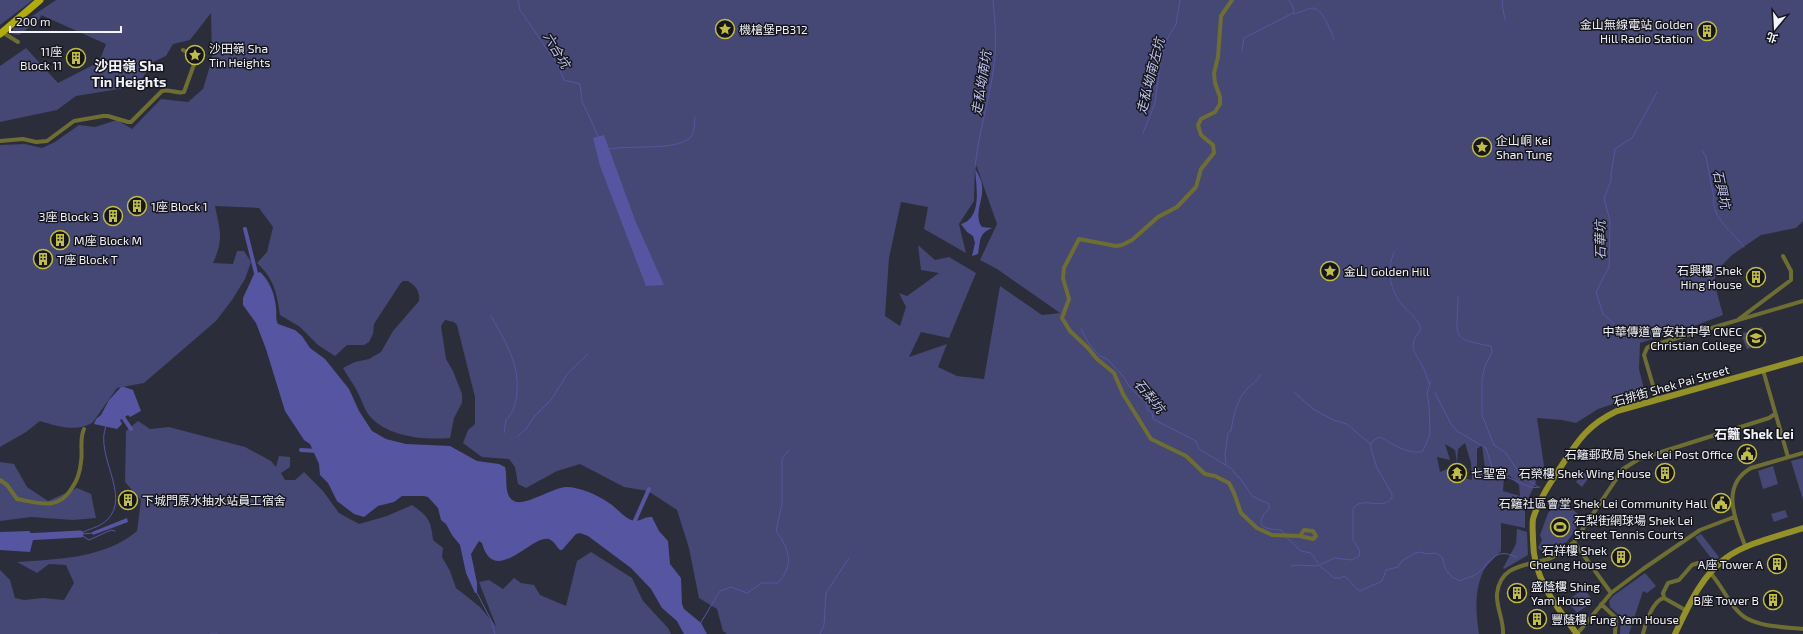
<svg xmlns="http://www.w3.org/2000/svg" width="1803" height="634" viewBox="0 0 1803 634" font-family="'Exo 2','Noto Sans TC',sans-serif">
<rect width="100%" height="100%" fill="#2c2d3a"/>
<path fill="#454774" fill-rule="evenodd" d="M0,0H33L0,25Z
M56,0H1803V221L1796,228L1761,235L1732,255L1717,270L1714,282L1723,315L1697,325L1640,343L1639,369L1644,389L1640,395L1598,409L1576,423L1562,420L1537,418L1544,466L1525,505V528L1501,523V551C1496,557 1486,565 1483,572C1474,592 1476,614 1479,634H727L723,631L717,609L699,598L689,548L677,510L648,491L624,487L580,464L557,471L526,488L518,484L515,467L509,459L482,457L463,443L468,430L475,424V397L457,325L454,322L445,320L441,326L446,359L453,371L462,394V403L454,418L450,438C422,440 386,437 368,414C364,408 362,401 359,395C355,386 348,377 343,368L355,362L369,359L381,352L393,331L419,301C420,291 416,286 408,281H403L400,284L374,324L373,334L369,342L364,345H347L335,356L318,345L300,327L280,315C277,293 274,279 257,263L267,252L273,227L259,208L215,206C220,231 224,239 213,263L233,264L237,251H244L251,262L245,279L232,300L216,321L144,383L117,388L93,422C78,433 56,426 40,421L26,432L0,447V145L25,144L42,148L55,142L79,125L95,127L117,120L132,129L161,99L188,102L203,89L212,59L211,13L190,40L173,44L166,56L153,62L137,86L76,96L57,110L0,122V66L26,48L58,83L99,62L106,44L41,15L40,19L19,35L12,34L13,29ZM975,162L997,224L980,260L997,269L1060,313L1042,315L1000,286L984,379L957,376L938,367L947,344L909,357L921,332L949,338L976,273L949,257L935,260L918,245L921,270L939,273L907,296L899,293L906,307L900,326L885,316L889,258L901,202L928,207L924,229L966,253L959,224L974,201ZM1465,443L1471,463L1472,480L1464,478L1452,467L1440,472L1437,457L1450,460L1445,444L1455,450L1457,463L1458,449ZM1482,445L1485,469L1477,468V449ZM1509,475L1519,485L1520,496L1503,491L1504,478Z
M1762,327L1767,343L1747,349L1741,334Z
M138,421L150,429L169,427L245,447L271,461L276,467L279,456L290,457V467L281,473L285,480H295L304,472L323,491L339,513L359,524L387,516L412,505C428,516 431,520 433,540L443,548L442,557L450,571L456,588L480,607L496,626L479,582L489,580L503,589L514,578L521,583L534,585L540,595L566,606L577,561L591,552L632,578L643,601L668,628L671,634H0V570L10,580L15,598L24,600L43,598L64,600L74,583L66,565L49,564L37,573L17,562C57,559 104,559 137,531L141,500L125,482L126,431Z
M1803,458V500L1791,461Z
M0,462L14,464L27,487L48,501L77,488L91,494L96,518L73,520L31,517L0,521Z
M1773,466L1778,484L1763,489L1758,471Z
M1583,472L1590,476L1582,487L1576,482Z
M1560,499L1578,514L1576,517L1581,521C1573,535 1563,550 1547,555L1538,548L1542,540L1540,535L1548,513Z
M1785,510L1788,517L1774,522L1771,514Z
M1517,529L1527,532L1528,555L1504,569L1503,568L1516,544Z
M1701,534L1719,557L1714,562L1695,537Z
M1645,573L1656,586L1647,593L1643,591L1629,634H1620L1621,617L1610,607L1609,601L1613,596Z
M1584,588L1593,601L1577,613L1567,601Z"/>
<path fill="#5655a2" d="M604,135L635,220L664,285L646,286L600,166L593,138Z
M975,168C977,173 982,180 982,186C984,199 973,216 982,227L992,228C978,234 981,240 978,254L972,256L975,243L973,236L967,232L961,224C983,218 976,185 975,168Z
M260,272C270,281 275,295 276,308C277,314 275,319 278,324L295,330L302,336L310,348L325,359L349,389L359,411L372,431L386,439L406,444L450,446L477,461L499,464L505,467C508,477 503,496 514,501C525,507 551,488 566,487C580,487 598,495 609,503C617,508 622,516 631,520C639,523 644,516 652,517L659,531L668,541L670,564L681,578L682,604L684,609L701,623L707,634H684L677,621L662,608L651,589L631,568L588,536L580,533L576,534L562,550H560C556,546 554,541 549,539C532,534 494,588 482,543L479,541L471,554L477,583V593H475L466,573L460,545L452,535L446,524L441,520L438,508L428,497L424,496H402L394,502L378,506L364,517L354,514L337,501L328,483L320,475L319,464L310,444L304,440L285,411L266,349L256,323L243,305V298L254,274Z
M121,387H124L133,390L141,411L130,417L128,415L120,420L122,424L117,429L94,424L96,419L101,415L109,400Z
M127,518L128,522L93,535L92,532Z
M29,531L34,536L30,552L0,550V532Z"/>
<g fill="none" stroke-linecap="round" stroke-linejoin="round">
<path stroke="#5655a2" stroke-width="1" d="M518,0L520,10L558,65L564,80L580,84L582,101L599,138
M1289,0L1293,7L1294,14C1298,13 1310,8 1312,8C1322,7 1332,33 1334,40
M1503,0L1502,5L1505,19
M1242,51L1244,38L1293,13
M1143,133L1155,103L1160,64L1166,41L1176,24L1180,0
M609,149C628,145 675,151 690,138C695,133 694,123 695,117
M1702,150L1706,157L1714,198C1711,218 1734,233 1744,247
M975,168C978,133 990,99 994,65C997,43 995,22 993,0
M1394,252C1386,271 1390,291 1404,307C1411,315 1418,319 1421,329C1410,344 1411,348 1421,363C1425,370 1427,377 1429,384
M1458,297C1458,335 1448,339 1491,346L1492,352L1485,366L1482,379V415L1494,445L1506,453L1520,474L1538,487
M491,316C505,341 519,362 517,392C516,403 514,412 506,420L504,433
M1614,324L1603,314L1596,292L1609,267L1610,221L1604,198L1611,181V175L1615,149L1632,138L1657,92
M1081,329L1089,344L1100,356L1107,359L1123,376L1129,386L1147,404V409L1152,413L1153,419L1196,441L1199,449L1232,469L1237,476L1240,478L1252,496L1269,504V508C1268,511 1264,513 1263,516C1255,530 1274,529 1281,530L1284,533
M1294,392L1313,409L1333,420L1347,424L1370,444
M1435,393L1451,424L1457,431L1486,448L1493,470C1502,475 1507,477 1516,481C1526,485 1530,489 1540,487
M517,437L526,429L534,417L551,400L568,373L588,354
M1226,465L1225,454L1228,433L1231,431C1233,417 1237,399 1247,389C1252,384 1257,381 1261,375
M80,534C89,528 99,528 107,520C132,496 94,455 106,426
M81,534L93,533
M81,535L89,540L111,530L115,531
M1286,537L1301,551L1311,553L1318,563
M1291,566L1298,565L1317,566L1335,558L1352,560L1359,556L1360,551L1353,540V509C1361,495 1383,511 1392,498V494L1377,468L1371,449V443L1375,439L1380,437C1391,443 1410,456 1423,451L1430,434L1429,405L1427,393L1431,381
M1320,566L1334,578H1341L1343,576C1351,579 1353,587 1360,591L1382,581L1386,570L1398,567L1402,561L1415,553L1420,552L1427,554L1436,553L1442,557L1446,570L1452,577L1460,581C1464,578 1470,578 1475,575C1491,564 1493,546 1516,557
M477,593L491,620L495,634
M700,624L720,591L731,587L747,593L762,583H778C794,566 790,549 776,531L782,504V459L789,450
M210,634H218
M820,634L824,625L826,593L849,558"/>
<path stroke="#5655a2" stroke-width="4" d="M245,229L257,277
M120,413L131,429
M301,450L317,451
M633,525L649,489"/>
<path stroke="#5655a2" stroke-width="7" d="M24,537L80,534"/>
<path stroke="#6f6e32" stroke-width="4" d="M1232,0L1221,16L1218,57L1214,73L1215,83L1220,97V104L1215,112L1201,119L1198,125L1201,135L1213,145L1214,153L1201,169L1196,187L1177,207L1158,217L1132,240L1122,245L1116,246L1079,239L1064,268L1063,278L1069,299L1062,318L1070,331L1088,348L1097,359L1114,373L1123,394L1151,439L1186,456L1205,474L1215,476L1229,483L1234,493L1241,513L1257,528L1272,535L1300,536L1313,539L1316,536L1313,531L1304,530L1300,536
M2,32L18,42
M183,50L191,54
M0,141L23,139L36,142L47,141L74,121L103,116H108L128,122H131L162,91C170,89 177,94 184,92L196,59
M1739,319L1791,280V271L1783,256
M1763,370L1788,457
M1657,399L1644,355L1647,348L1650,346L1803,301
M0,480L7,485L17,499C40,503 58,511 72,488C77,481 80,472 81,462C83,451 79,440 84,429
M1574,542L1611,593
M1746,548C1736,522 1719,486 1751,468L1803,453
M1664,598L1663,593L1668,583L1679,580L1692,565L1698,563C1720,575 1728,608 1746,618C1762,627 1785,627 1803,629
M1664,598L1687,611
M1601,604L1616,618L1615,634
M1503,634C1504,620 1496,608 1497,594C1500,563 1529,566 1551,558C1560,554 1567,548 1574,542L1623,469L1639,459L1769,418L1775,414
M1577,634L1611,593L1643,569L1700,530L1734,517
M1643,634C1645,624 1653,600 1664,598"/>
<path stroke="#939127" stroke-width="6" d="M1577,634C1555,605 1533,578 1533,540C1533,533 1532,525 1533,519C1539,499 1551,482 1562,465C1578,440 1589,424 1617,411L1803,359
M1675,634C1688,607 1701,576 1726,558C1746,543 1779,536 1803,528"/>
<path stroke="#afac0b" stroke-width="7" d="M0,34L40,0"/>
</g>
<defs>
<symbol id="sight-ring" viewBox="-11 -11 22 22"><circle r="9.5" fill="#16161c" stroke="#c0be40" stroke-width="1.5"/><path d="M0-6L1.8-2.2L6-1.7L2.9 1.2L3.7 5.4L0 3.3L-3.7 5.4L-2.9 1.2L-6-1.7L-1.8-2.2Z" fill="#c0be40"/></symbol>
<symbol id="building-ring" viewBox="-11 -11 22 22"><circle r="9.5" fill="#16161c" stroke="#c0be40" stroke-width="1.5"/><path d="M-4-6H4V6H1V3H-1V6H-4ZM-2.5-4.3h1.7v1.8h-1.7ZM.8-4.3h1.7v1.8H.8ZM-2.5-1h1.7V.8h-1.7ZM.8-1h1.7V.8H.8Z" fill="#c0be40"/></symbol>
<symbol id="school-ring" viewBox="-11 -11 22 22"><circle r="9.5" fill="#16161c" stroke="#c0be40" stroke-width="1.5"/><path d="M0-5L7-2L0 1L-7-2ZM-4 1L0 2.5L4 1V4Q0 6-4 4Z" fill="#c0be40"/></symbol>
<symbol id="civic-ring" viewBox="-11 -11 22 22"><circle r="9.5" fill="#16161c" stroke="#c0be40" stroke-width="1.5"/><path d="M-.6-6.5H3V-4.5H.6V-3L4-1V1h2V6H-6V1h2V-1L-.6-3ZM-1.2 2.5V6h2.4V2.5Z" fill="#c0be40"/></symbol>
<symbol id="temple-ring" viewBox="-11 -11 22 22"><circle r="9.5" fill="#16161c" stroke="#c0be40" stroke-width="1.5"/><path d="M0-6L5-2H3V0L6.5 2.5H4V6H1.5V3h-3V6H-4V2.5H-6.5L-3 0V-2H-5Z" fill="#c0be40"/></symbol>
<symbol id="stadium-ring" viewBox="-11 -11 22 22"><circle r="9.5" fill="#16161c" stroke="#c0be40" stroke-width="1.5"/><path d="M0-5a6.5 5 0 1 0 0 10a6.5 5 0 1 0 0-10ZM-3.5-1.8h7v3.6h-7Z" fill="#c0be40"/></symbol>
</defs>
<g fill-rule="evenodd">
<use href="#sight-ring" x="714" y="18" width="22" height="22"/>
<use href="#building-ring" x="1696" y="20" width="22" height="22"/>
<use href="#sight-ring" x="184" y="44" width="22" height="22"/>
<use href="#building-ring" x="65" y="47" width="22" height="22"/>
<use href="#sight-ring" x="1471" y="136" width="22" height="22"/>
<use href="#building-ring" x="126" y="195" width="22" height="22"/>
<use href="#building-ring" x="102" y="205" width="22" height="22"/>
<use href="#building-ring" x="49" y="229" width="22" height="22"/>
<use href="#building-ring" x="32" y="248" width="22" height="22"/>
<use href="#sight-ring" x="1319" y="260" width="22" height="22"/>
<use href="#building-ring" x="1745" y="266" width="22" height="22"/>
<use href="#school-ring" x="1745" y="327" width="22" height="22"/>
<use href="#civic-ring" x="1736" y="443" width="22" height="22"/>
<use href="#temple-ring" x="1446" y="462" width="22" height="22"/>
<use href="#building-ring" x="1654" y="462" width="22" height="22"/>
<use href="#building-ring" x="117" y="489" width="22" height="22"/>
<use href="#civic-ring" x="1710" y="492" width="22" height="22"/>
<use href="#stadium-ring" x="1549" y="516" width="22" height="22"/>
<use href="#building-ring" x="1610" y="546" width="22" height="22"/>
<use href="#building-ring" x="1766" y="553" width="22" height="22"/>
<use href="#building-ring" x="1506" y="582" width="22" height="22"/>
<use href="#building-ring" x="1762" y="589" width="22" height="22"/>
<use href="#building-ring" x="1526" y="608" width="22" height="22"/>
</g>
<g text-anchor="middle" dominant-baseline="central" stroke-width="3" stroke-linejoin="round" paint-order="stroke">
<g font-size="12" fill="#f2f3fb" stroke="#16161c" text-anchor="start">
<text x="1693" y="24" text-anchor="end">金山無線電站 Golden<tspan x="1693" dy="14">Hill Radio Station</tspan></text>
<text x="739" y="29">機槍堡PB312</text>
<text x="209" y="48">沙田嶺 Sha<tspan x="209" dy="14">Tin Heights</tspan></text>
<text x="62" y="51" text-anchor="end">11座<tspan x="62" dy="14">Block 11</tspan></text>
<text x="1496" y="140">企山峒 Kei<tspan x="1496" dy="14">Shan Tung</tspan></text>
<text x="151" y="206">1座 Block 1</text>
<text x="99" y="216" text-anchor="end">3座 Block 3</text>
<text x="74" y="240">M座 Block M</text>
<text x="57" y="259">T座 Block T</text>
<text x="1742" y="270" text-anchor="end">石興樓 Shek<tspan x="1742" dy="14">Hing House</tspan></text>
<text x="1344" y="271">金山 Golden Hill</text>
<text x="1742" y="331" text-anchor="end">中華傳道會安柱中學 CNEC<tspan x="1742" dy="14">Christian College</tspan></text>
<text x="1733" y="454" text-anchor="end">石籬郵政局 Shek Lei Post Office</text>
<text x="1471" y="473">七聖宮</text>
<text x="1651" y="473" text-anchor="end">石榮樓 Shek Wing House</text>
<text x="142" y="500">下城門原水抽水站員工宿舍</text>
<text x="1707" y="503" text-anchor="end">石籬社區會堂 Shek Lei Community Hall</text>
<text x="1574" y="520">石梨街網球場 Shek Lei<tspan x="1574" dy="14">Street Tennis Courts</tspan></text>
<text x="1607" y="550" text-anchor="end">石祥樓 Shek<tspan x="1607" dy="14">Cheung House</tspan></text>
<text x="1763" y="564" text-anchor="end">A座 Tower A</text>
<text x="1531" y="586">盛蔭樓 Shing<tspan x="1531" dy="14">Yam House</tspan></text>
<text x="1759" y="600" text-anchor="end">B座 Tower B</text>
<text x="1551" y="619">豐蔭樓 Fung Yam House</text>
</g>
<g font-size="12" fill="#f2f3fb" stroke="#16161c">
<text transform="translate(1671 385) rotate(-16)">石排街 Shek Pai Street</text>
</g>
<g font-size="13" font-style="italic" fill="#bec2ed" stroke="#16161c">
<text transform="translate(557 50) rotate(59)">六合坑</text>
<text transform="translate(1150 76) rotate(-76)">走私坳南左坑</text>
<text transform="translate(981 83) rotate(-81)">走私坳南坑</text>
<text transform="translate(1722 189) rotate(78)">石興坑</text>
<text transform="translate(1600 240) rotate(-91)">石華坑</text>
<text transform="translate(1150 396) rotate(51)">石梨坑</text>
</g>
<g font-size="13" font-weight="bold" fill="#f2f3fb" stroke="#16161c">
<text x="1754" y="434">石籬 Shek Lei</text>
</g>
<g font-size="14" font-weight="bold" fill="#f2f3fb" stroke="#16161c">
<text x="129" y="65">沙田嶺 Sha<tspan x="129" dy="16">Tin Heights</tspan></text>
</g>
</g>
<g transform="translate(1775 28) rotate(198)" stroke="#16161c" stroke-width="3" paint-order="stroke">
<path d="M0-3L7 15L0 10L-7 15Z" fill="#f2f3fb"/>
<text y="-6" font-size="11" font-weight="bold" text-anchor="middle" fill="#f2f3fb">北</text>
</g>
<path d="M10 26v6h111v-6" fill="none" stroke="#f2f3fb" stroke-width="2"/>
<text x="16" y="26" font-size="12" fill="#f2f3fb" stroke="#16161c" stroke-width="3" paint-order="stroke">200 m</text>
</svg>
